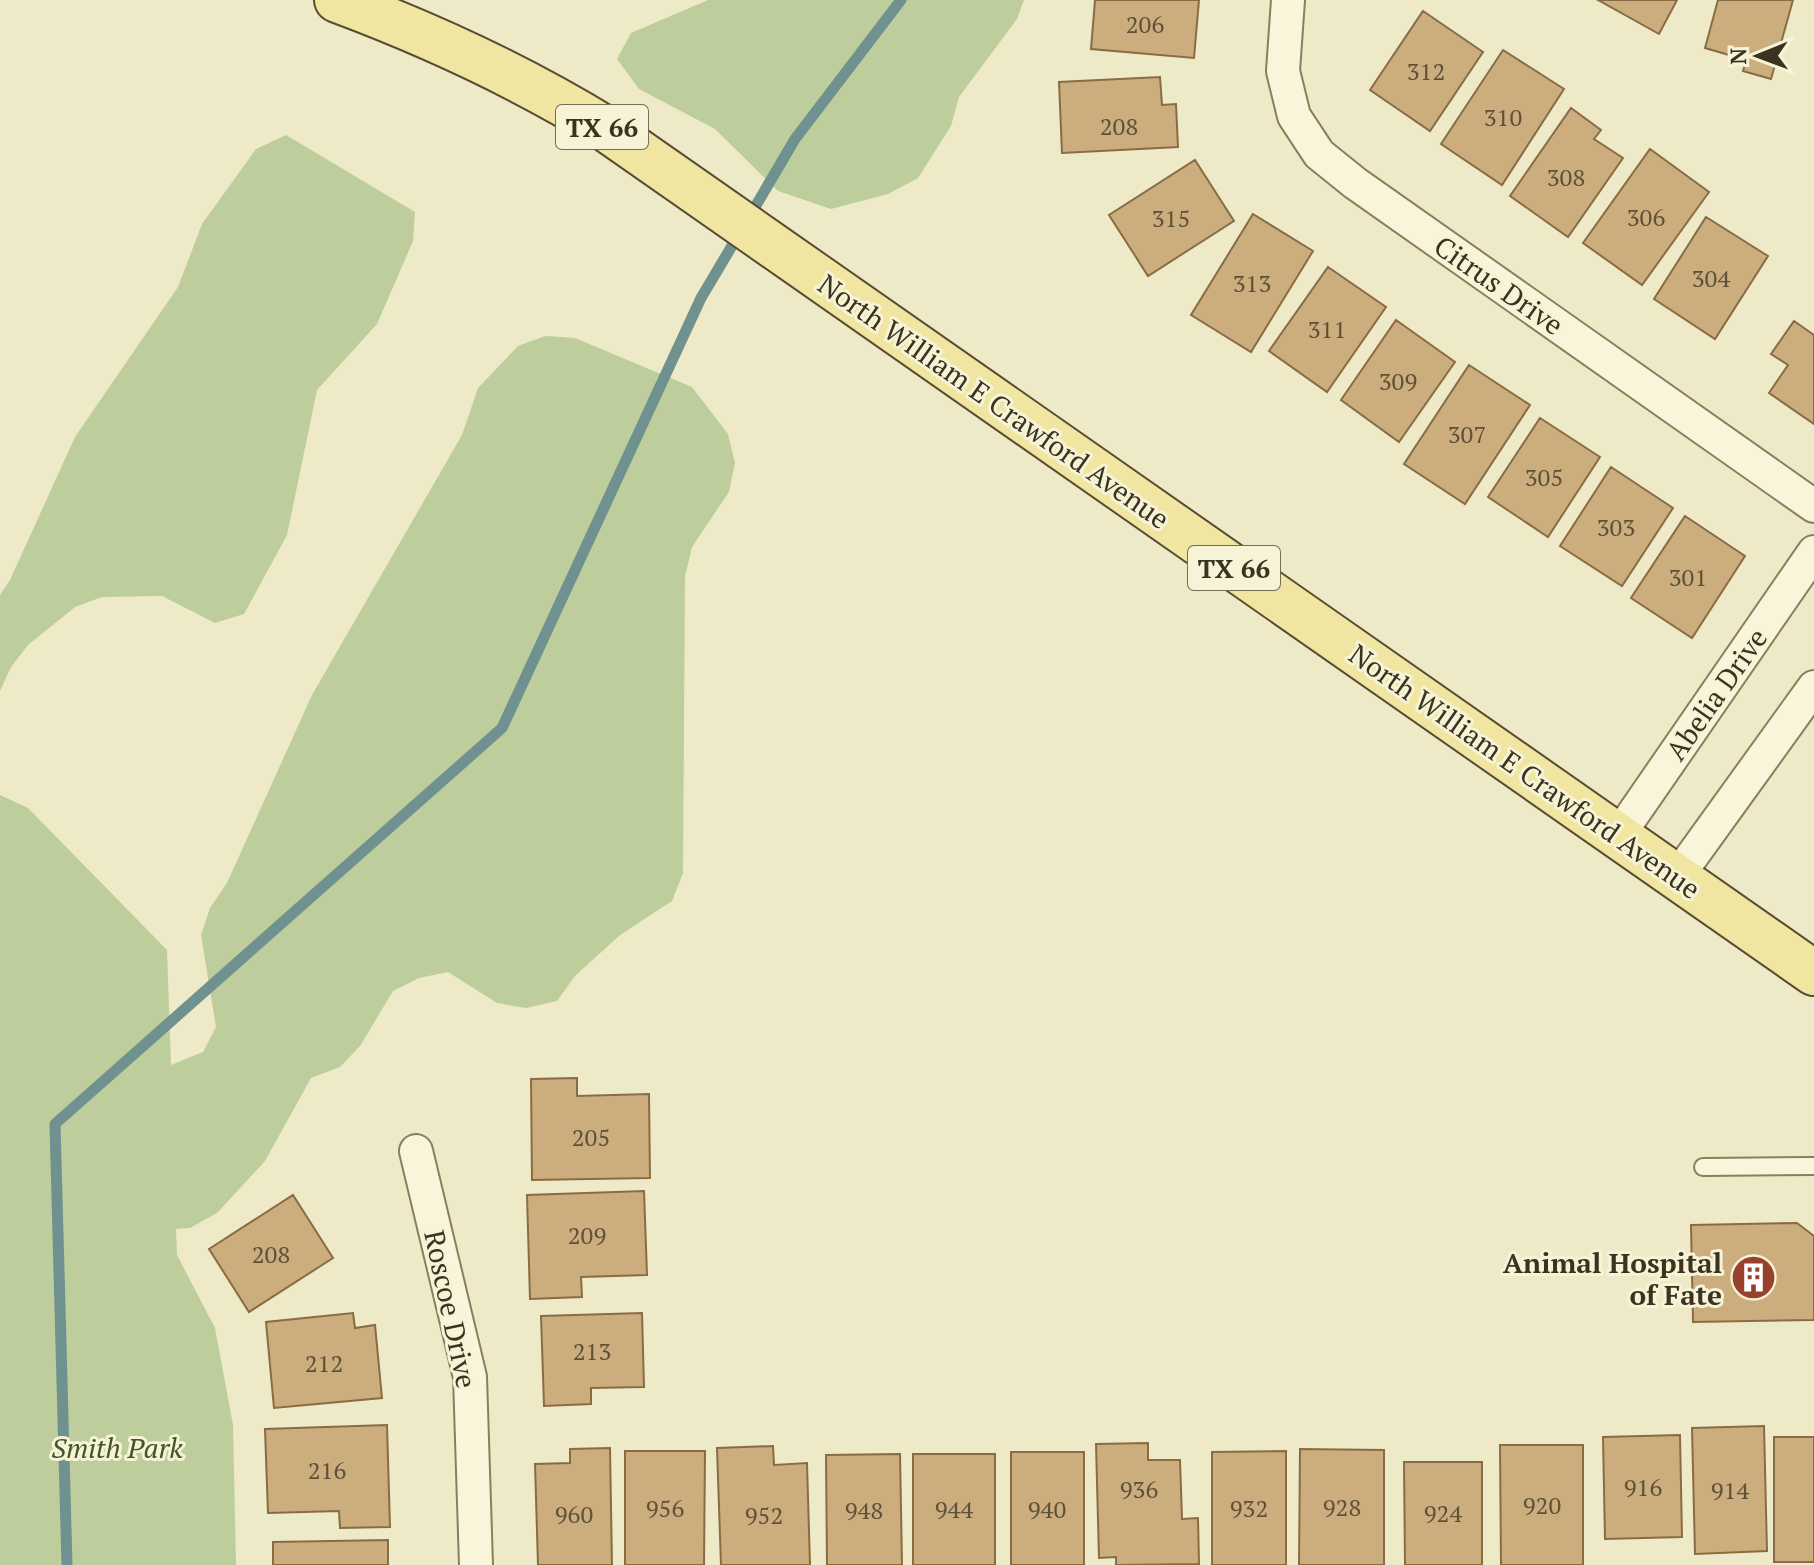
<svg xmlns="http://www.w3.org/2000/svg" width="1814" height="1565" viewBox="0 0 1814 1565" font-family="'PT Serif',serif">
<rect width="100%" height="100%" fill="#eeeac8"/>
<path fill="#bdcd9b" d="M708,0H1024L1017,19L959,97L951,126L918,178L888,194L831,209L778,191L715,129L639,89L617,59L631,33Z
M286,135L415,212L413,241L377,324L317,390L287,535L244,614L215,623L162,596L102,597L75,607L28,645L11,667L0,691V595L10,580L75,437L178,287L202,224L256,149Z
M545,336L575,338L692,387L728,434L735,463L729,492L692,547L685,576L683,873L672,901L620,935L575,976L557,1001L526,1008L497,1003L448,972L419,978L393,991L360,1046L340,1067L311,1078L265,1161L217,1213L190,1228L176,1229L177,1255L215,1328L233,1425L236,1565H0V795L28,808L167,950L171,1065L203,1052L216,1027L201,935L210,908L227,883L312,695L462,435L478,388L518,346Z"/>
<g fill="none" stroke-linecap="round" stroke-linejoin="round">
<path stroke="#6f918f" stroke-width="11" d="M748,219L795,139L901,0
M67,1565L55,1124L502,728L701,298L739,234"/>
</g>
<path fill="#ccad7e" stroke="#896c43" stroke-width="2" d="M1095,0H1199L1194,58L1091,49Z
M1598,0H1677L1659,34Z
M1718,0H1793L1771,79L1743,71L1746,60L1705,48Z
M1423,11L1483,52L1430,131L1370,90Z
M1503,50L1564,89L1502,185L1441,144Z
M1160,77L1162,105L1176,104L1178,147L1062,153L1059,82Z
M1571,108L1601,130L1594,139L1623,158L1568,237L1510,196Z
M1650,149L1709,192L1642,285L1583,243Z
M1195,160L1234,221L1148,276L1109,215Z
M1253,214L1313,251L1251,352L1191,315Z
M1706,217L1768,256L1715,339L1654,299Z
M1328,267L1386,307L1327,392L1269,351Z
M1396,320L1455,362L1399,442L1341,400Z
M1794,321L1814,335V424L1769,393L1788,365L1771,354Z
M1469,365L1530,405L1465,504L1404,464Z
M1540,418L1600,457L1548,537L1488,497Z
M1611,467L1673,508L1622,586L1560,546Z
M1685,516L1745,556L1692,638L1631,598Z
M577,1078V1096L649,1094L650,1178L532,1180L531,1079Z
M644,1191L647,1275L581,1277L582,1297L530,1299L527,1195Z
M293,1195L333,1258L249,1312L209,1249Z
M1797,1223L1814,1236V1320L1693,1322L1691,1225Z
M353,1313L355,1328L375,1325L382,1398L274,1408L266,1322Z
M642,1313L644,1387L591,1388V1404L544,1406L541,1316Z
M387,1425L390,1527L340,1528L339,1511L268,1513L265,1429Z
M1764,1426L1767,1551L1695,1554L1692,1428Z
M1680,1435L1682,1537L1605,1539L1603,1437Z
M1774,1437H1814V1562H1774Z
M1148,1443V1460H1180L1182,1519L1198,1518L1199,1564L1116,1565V1557L1099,1558L1096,1444Z
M1500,1445H1583V1565H1501Z
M773,1446L774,1465L807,1463L810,1565H721L717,1448Z
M610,1448L612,1565H538L535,1464L570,1463V1449Z
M1300,1449L1384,1450V1565H1299Z
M625,1451H705L704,1565H625Z
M1286,1451V1565H1212V1452Z
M1011,1452H1084V1565H1011Z
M900,1454L902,1565H827L826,1455Z
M913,1454H995V1565H913Z
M1404,1462H1482V1565H1405Z
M388,1540V1565H273V1542Z"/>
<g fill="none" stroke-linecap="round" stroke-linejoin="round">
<defs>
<path id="lane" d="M1703,1167L1814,1166"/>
<path id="street" d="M1288,0L1283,71L1294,116L1319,154L1355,183L1814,506
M1618,836L1814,552
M1677,877L1814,687
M416,1151L470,1377L476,1565"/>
<path id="primary" d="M337,0C431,35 521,77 606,129L1814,973"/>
</defs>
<use href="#lane" stroke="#8a7e5d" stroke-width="20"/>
<use href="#street" stroke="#8a7e5d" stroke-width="36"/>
<use href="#primary" stroke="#584b31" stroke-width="48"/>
<use href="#lane" stroke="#f9f5db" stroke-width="16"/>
<use href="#street" stroke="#f9f5db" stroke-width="32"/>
<use href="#primary" stroke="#f0e6a1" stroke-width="44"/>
</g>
<defs>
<symbol id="building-disc" viewBox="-11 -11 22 22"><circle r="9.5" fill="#98412d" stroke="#f6f3d7"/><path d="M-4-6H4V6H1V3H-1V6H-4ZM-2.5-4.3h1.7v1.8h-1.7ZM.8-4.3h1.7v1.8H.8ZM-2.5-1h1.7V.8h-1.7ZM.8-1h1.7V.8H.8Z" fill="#fff"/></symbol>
</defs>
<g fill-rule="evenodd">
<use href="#building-disc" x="1728" y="1252" width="51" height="51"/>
</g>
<g text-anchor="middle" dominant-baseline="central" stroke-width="6" stroke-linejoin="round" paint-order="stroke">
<g font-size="24" fill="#5f5138">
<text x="1145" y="24">206</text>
<text x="1426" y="71">312</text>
<text x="1503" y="117">310</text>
<text x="1119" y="126">208</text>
<text x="1566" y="177">308</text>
<text x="1646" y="217">306</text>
<text x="1171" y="218">315</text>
<text x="1711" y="278">304</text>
<text x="1252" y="283">313</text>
<text x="1327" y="329">311</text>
<text x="1398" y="381">309</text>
<text x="1467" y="434">307</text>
<text x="1544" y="477">305</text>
<text x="1616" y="527">303</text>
<text x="1688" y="577">301</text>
<text x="591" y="1137">205</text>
<text x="587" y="1235">209</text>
<text x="271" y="1254">208</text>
<text x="592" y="1351">213</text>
<text x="324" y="1363">212</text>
<text x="327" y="1470">216</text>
<text x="1643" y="1487">916</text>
<text x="1139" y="1489">936</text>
<text x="1730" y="1490">914</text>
<text x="1542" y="1505">920</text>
<text x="1342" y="1507">928</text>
<text x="665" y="1508">956</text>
<text x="1249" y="1508">932</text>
<text x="954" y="1509">944</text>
<text x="1047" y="1509">940</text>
<text x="864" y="1510">948</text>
<text x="1443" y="1513">924</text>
<text x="574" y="1514">960</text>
<text x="764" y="1515">952</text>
</g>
<g fill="#f6f3d7" stroke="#736c57" stroke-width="2">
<rect x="556" y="105" width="92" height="44" rx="6"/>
<rect x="1188" y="546" width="92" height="44" rx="6"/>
</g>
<g font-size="26" font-weight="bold" fill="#3b3220">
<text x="602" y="127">TX 66</text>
<text x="1234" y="568">TX 66</text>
</g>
<g font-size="28" fill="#3b3220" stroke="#f6f3d7">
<text transform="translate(1499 285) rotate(35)">Citrus Drive</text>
<text transform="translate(994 401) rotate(35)">North William E Crawford Avenue</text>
<text transform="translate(1716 694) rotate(-55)">Abelia Drive</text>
<text transform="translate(1525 771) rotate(35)">North William E Crawford Avenue</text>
<text transform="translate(451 1309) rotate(78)">Roscoe Drive</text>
</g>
<g font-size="28" font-weight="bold" fill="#3b3220" stroke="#f6f3d7" text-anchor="end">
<text x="1722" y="1262">Animal Hospital<tspan x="1722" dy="32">of Fate</tspan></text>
</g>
<g font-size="28" font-style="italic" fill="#425727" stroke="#f6f3d7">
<text x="117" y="1447">Smith Park</text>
</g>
</g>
<g transform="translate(1758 56) rotate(269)" stroke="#f6f3d7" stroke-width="6" paint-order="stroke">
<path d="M0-6L14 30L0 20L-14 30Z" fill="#3b3220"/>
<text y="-12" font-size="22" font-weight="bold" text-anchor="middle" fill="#3b3220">N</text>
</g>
</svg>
